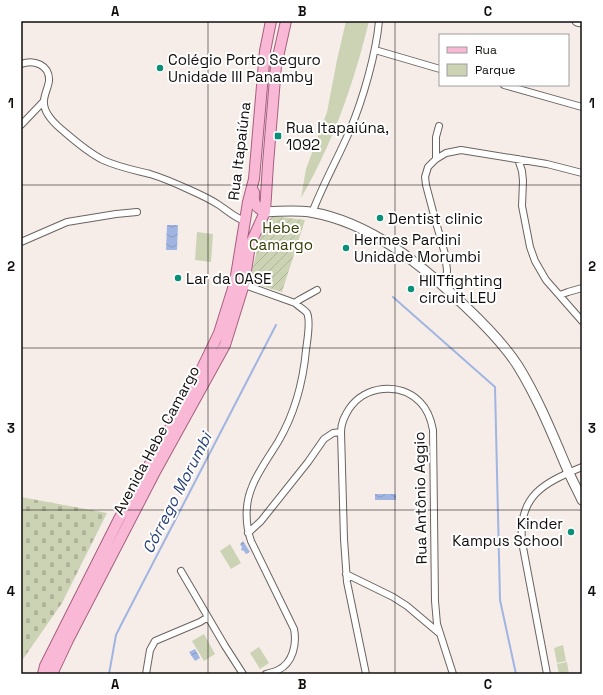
<svg xmlns="http://www.w3.org/2000/svg" width="603" height="695" viewBox="0 0 603 695" font-family="'Space Grotesk',sans-serif">
<defs>
<pattern id="cemetery-stones" width="16" height="16" patternUnits="userSpaceOnUse"><rect width="16" height="16" fill="#ccd3b4"/><path d="M2 7V4a2 2 0 0 1 4 0v3zM10 15v-3a2 2 0 0 1 4 0v3z" fill="#aeb49a"/></pattern>
<pattern id="garden-furrows" width="10" height="10" patternUnits="userSpaceOnUse"><rect width="10" height="10" fill="#ccd3b4"/><path d="M-1 1l2-2M0 10L10 0M9 11l2-2" fill="none" stroke="#aeb49a"/></pattern>
<pattern id="water-waves" width="16" height="10" patternUnits="userSpaceOnUse"><rect width="16" height="10" fill="#a0b5e1"/><path d="M0 5q4-4 8 0t8 0" fill="none" stroke="#899ac0"/></pattern>
</defs>
<rect width="100%" height="100%" fill="#f6ede9"/>
<path fill="url(#cemetery-stones)" d="M21,497L107,513L62,603L21,662Z"/>
<path fill="#ccd3b4" d="M346,21H369C354,83 333,143 301,198L306,169L327,112L337,60Z
M197,232L213,234L211,262L195,260Z
M230,544L241,563L231,569L220,551Z
M204,634L215,654L204,661L192,641Z
M563,645L566,661L557,663L554,648Z
M259,647L269,663L260,669L250,653Z
M567,662L569,674H559L557,664Z"/>
<path fill="url(#garden-furrows)" d="M273,216L305,220L282,292L249,282L264,224Z"/>
<path fill="url(#water-waves)" d="M167,225H178L177,250H166Z
M375,494H396V500H375Z
M243,541L250,552L246,554L244,551L241,550L242,547L240,544Z
M195,649L200,658L195,661L189,652Z"/>
<g fill="none" stroke-linecap="round" stroke-linejoin="round">
<path stroke="#a0b5e1" stroke-width="2" d="M393,297L495,387L500,600L516,674
M109,674L116,635L122,623L276,325"/>
<defs>
<path id="minor" d="M375,50L440,69
M21,64C34,59 50,65 49,81C48,88 44,95 44,101C43,112 54,123 61,129C74,140 87,152 103,160C118,167 134,170 150,174C163,178 177,184 190,190C199,194 210,199 219,205C228,211 235,218 245,221
M504,85L582,107
M21,125L43,102
M436,159V137L439,126
M518,159L522,171L523,181L522,206L530,247L535,261L546,280L582,321
M312,213C323,184 338,158 350,130C363,99 376,54 379,21
M21,242L67,222L116,214L137,212
M242,284L295,303L299,300L317,290
M446,287L447,270L445,254L435,219L426,185L425,177L428,167L436,159L446,153L461,150L547,164L582,173
M560,295L568,292L582,288
M341,432L344,539L347,582L366,674
M248,533L261,521L308,462L324,439L333,433L341,432C341,423 344,417 349,409C364,386 400,381 420,402C427,409 431,419 433,430L435,601L437,624L453,674
M181,571L225,646L243,674
M346,574L393,597L407,606L439,633
M146,674L150,650L155,641L200,622L208,617
M266,674C270,673 274,672 278,670C293,663 297,644 294,629L251,541C245,524 245,503 252,487C257,473 270,455 278,442C295,413 303,383 306,350C307,342 311,321 307,313C305,310 298,306 295,303
M547,674L522,542C518,495 544,483 582,467"/>
<path id="secondary" d="M577,21L582,22
M265,212C280,211 295,210 310,212C371,222 423,266 466,307C485,325 504,344 518,366C539,400 553,436 569,473C573,482 578,491 582,500"/>
<path id="primary" d="M254,192C253,203 255,207 265,212
M43,674L45,666L119,519L192,389L219,333L235,282L248,202L254,179L265,51L271,21
M52,674L68,640L156,470L225,345L244,284L250,245L265,212L268,164L276,66L286,21"/>
</defs>
<use href="#minor" stroke="#6a635f" stroke-width="8"/>
<use href="#secondary" stroke="#6a635f" stroke-width="11"/>
<use href="#primary" stroke="#a55f7e" stroke-width="12"/>
<use href="#minor" stroke="#fff" stroke-width="6"/>
<use href="#secondary" stroke="#fff" stroke-width="9"/>
<use href="#primary" stroke="#f9b9d6" stroke-width="10"/>
</g>
<path fill="none" stroke="#100d0c" stroke-width="1" stroke-opacity="0.55" d="M208,21V674M395,21V674M21,185H582M21,348H582M21,510H582"/>
<g fill="#089079" stroke="#fff" stroke-width="1.5">
<circle cx="160" cy="68" r="4"/>
<rect x="274" y="132" width="8" height="8" rx="2"/>
<circle cx="380" cy="218" r="4"/>
<circle cx="346" cy="248" r="4"/>
<circle cx="178" cy="278" r="4"/>
<circle cx="411" cy="289" r="4"/>
<circle cx="571" cy="532" r="4"/>
</g>
<g text-anchor="middle" dominant-baseline="central" stroke-width="4" stroke-linejoin="round" paint-order="stroke">
<g font-size="15" fill="#100d0c" stroke="#fff" text-anchor="start">
<text x="168" y="59">Colégio Porto Seguro<tspan x="168" dy="17">Unidade III Panamby</tspan></text>
<text x="286" y="127">Rua Itapaiúna,<tspan x="286" dy="17">1092</tspan></text>
<text x="388" y="218">Dentist clinic</text>
<text x="354" y="239">Hermes Pardini<tspan x="354" dy="17">Unidade Morumbi</tspan></text>
<text x="186" y="278">Lar da OASE</text>
<text x="419" y="280">HIITfighting<tspan x="419" dy="17">circuit LEU</tspan></text>
<text x="563" y="523" text-anchor="end">Kinder<tspan x="563" dy="17">Kampus School</tspan></text>
</g>
<g font-size="15" fill="#100d0c" stroke="#fff">
<text transform="translate(239 151) rotate(-83)">Rua Itapaiúna</text>
<text transform="translate(156 440) rotate(-62)">Avenida Hebe Camargo</text>
<text transform="translate(420 498) rotate(-91)">Rua Antônio Aggio</text>
</g>
<g font-size="15" fill="#353d02" stroke="#fff">
<text x="281" y="227">Hebe<tspan x="281" dy="17">Camargo</tspan></text>
</g>
<g font-size="16" font-style="italic" fill="#294178" stroke="#fff">
<text transform="translate(177 493) rotate(-63)">Córrego Morumbi</text>
</g>
</g>
<rect width="603" height="695" fill="none" stroke="#ffffff" stroke-width="44"/>
<rect x="439" y="34" width="130" height="52" fill="#ffffff" stroke="#9f9e9e"/>
<rect x="447" y="47" width="20" height="6" fill="#f9b9d6" stroke="#9f9e9e"/>
<text x="475" y="54" font-size="12" fill="#100d0c">Rua</text>
<rect x="447" y="64" width="20" height="12" fill="#ccd3b4" stroke="#9f9e9e"/>
<text x="475" y="74" font-size="12" fill="#100d0c">Parque</text>
<rect x="22" y="22" width="559" height="651" fill="none" stroke="#100d0c" stroke-width="1.5"/>
<g font-size="13" text-anchor="middle" font-weight="bold" fill="#100d0c">
<text x="115" y="16">A</text>
<text x="302" y="16">B</text>
<text x="488" y="16">C</text>
<text x="11" y="108">1</text>
<text x="592" y="108">1</text>
<text x="11" y="271">2</text>
<text x="592" y="271">2</text>
<text x="11" y="433">3</text>
<text x="592" y="433">3</text>
<text x="11" y="596">4</text>
<text x="592" y="596">4</text>
<text x="115" y="689">A</text>
<text x="302" y="689">B</text>
<text x="488" y="689">C</text>
</g>
</svg>
